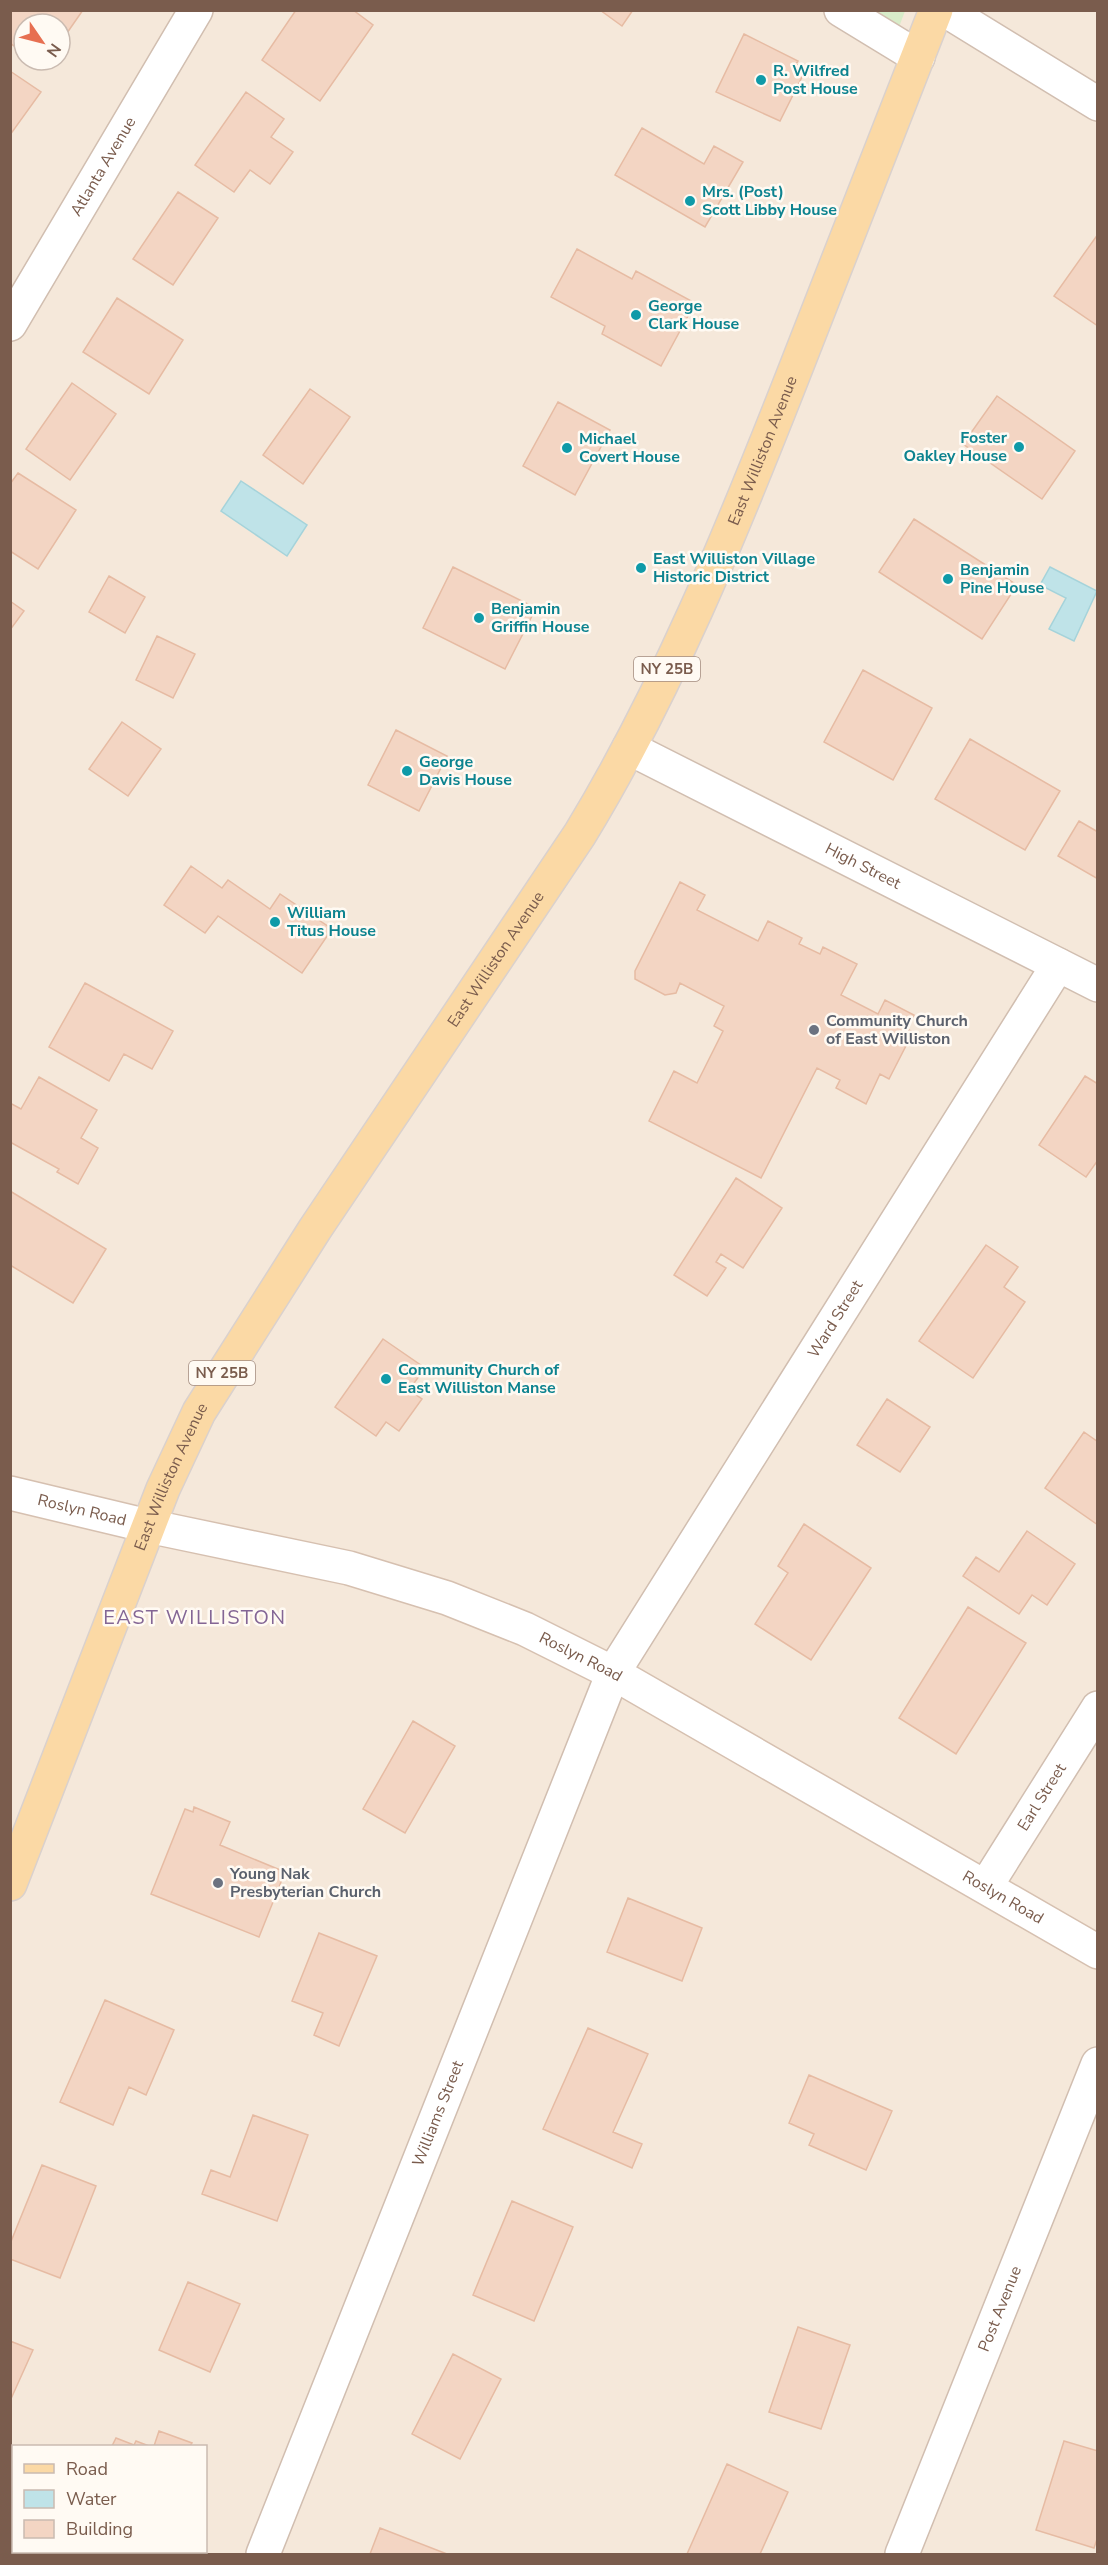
<svg xmlns="http://www.w3.org/2000/svg" width="1108" height="2565" viewBox="0 0 1108 2565" font-family="'Nunito Sans',sans-serif">
<rect width="100%" height="100%" fill="#fdf6ec"/>
<path fill="#f5e8da" fill-rule="evenodd" d="M11,11H1097V2554H11ZM24,24H60V60H24ZM14,2446H206V2552H14Z"/>
<path fill="#d8ecc9" d="M855,11H905L896,35Z"/>
<path fill="#bfe3e8" stroke="#a5d3da" stroke-width="1.5" d="M241,481L307,525L287,556L221,511Z
M1050,567L1097,591L1074,641L1049,629L1066,598L1040,585Z"/>
<path fill="#f3d5c3" stroke="#e6bba3" stroke-width="1.5" d="M10,10H83L60,43V24H24V53L10,43Z
M296,10H353L373,25L320,101L262,60Z
M600,10H633L622,26Z
M744,34L798,61L796,64L806,69L780,121L716,92Z
M10,71L41,92L10,135Z
M246,92L284,119L271,137L293,152L270,184L250,170L234,192L195,165Z
M642,128L704,164L714,146L743,162L705,227L615,175Z
M178,192L218,218L173,285L133,259Z
M1098,234V326L1054,296Z
M577,249L632,279L636,271L695,303L661,366L602,334L605,326L551,297Z
M117,298L183,340L149,394L83,352Z
M72,383L116,414L70,480L26,449Z
M310,389L350,417L303,484L263,455Z
M997,396L1075,451L1042,499L963,444Z
M558,402L610,430L575,495L523,466Z
M18,473L76,510L38,569L10,551V484Z
M914,519L1017,585L982,639L879,572Z
M453,567L536,608L505,669L423,628Z
M109,576L145,597L125,633L89,612Z
M10,601L24,611L10,630Z
M157,636L195,654L173,698L136,680Z
M863,670L932,708L893,780L824,742Z
M122,722L161,749L128,796L89,769Z
M396,730L447,756L419,811L368,785Z
M970,739L1060,791L1025,850L935,799Z
M1079,821L1098,832V879L1058,856Z
M191,866L222,888L228,880L270,909L280,894L332,929L302,973L218,916L205,933L164,905Z
M680,882L705,895L697,910L758,941L768,921L802,938L799,944L820,954L823,947L857,964L841,995L878,1014L885,1000L914,1015L907,1029L913,1032L889,1079L880,1074L866,1104L836,1088L840,1080L817,1068L761,1178L649,1121L674,1071L697,1083L723,1031L714,1026L724,1006L680,983L676,993L665,995L635,979V971Z
M85,983L173,1031L152,1069L124,1054L109,1081L49,1047Z
M1085,1076L1098,1084V1160L1086,1177L1039,1145Z
M39,1077L97,1110L81,1138L98,1148L78,1184L57,1172L59,1169L10,1142V1103L21,1109Z
M736,1178L782,1208L743,1268L721,1254L716,1262L726,1268L707,1296L674,1275Z
M10,1191L106,1249L73,1303L10,1265Z
M986,1245L1018,1267L1004,1287L1025,1302L973,1378L919,1341Z
M383,1339L425,1368L409,1390L422,1399L399,1431L386,1422L376,1436L335,1407Z
M887,1399L930,1427L900,1472L857,1445Z
M1084,1432L1098,1442V1525L1045,1488Z
M804,1524L871,1568L811,1660L755,1624L788,1573L778,1566Z
M1027,1531L1075,1564L1047,1605L1032,1595L1019,1614L963,1576L976,1557L999,1572Z
M968,1607L1026,1643L956,1754L899,1718Z
M413,1721L455,1746L405,1833L363,1809Z
M194,1807L230,1822L220,1845L285,1872L259,1937L151,1894L185,1809L193,1812Z
M628,1898L702,1928L682,1981L607,1952Z
M319,1933L377,1956L339,2046L314,2035L323,2013L292,2001Z
M105,2000L174,2030L146,2095L129,2087L113,2125L60,2102Z
M588,2028L648,2054L613,2132L642,2144L632,2168L543,2129Z
M809,2075L892,2111L866,2170L809,2145L814,2134L789,2123Z
M253,2115L308,2135L277,2221L202,2194L211,2170L230,2177Z
M42,2165L96,2186L60,2278L10,2259V2244Z
M512,2201L573,2227L534,2321L473,2295Z
M188,2282L240,2304L210,2372L159,2350Z
M798,2327L850,2345L821,2429L769,2412Z
M10,2341L33,2350L10,2401Z
M453,2354L501,2379L460,2459L412,2434Z
M159,2431L192,2443L190,2446H154Z
M116,2438L134,2445L136,2441L149,2446H112Z
M1064,2441L1098,2451V2536L1094,2548L1036,2530Z
M727,2464L788,2492L760,2554H687Z
M380,2528L447,2554H370Z"/>
<g fill="none" stroke-linecap="round" stroke-linejoin="round">
<defs>
<g id="street">
<path d="M841,10L918,57"/>
<path d="M945,10L1098,104"/>
<path id="s1" d="M10,324L196,10"/>
<path id="s2" d="M629,748L1098,985"/>
<path id="s3" d="M986,1886L1098,1708"/>
<path id="s4" d="M263,2554L613,1673L1058,965"/>
<path id="s5" d="M902,2554L1098,2064"/>
</g>
<g id="secondary">
<path id="s6" d="M10,1493L148,1526L349,1568L447,1598L525,1629L613,1673L1098,1952"/>
</g>
<g id="primary">
<path id="s7" d="M10,1884L163,1489L199,1412L315,1229L580,834C667,691 731,533 792,378C840,255 888,133 936,10"/>
</g>
</defs>
<use href="#street" stroke="#d1beb0" stroke-width="36"/>
<use href="#secondary" stroke="#d6c0b0" stroke-width="36"/>
<use href="#primary" stroke="#dad1cd" stroke-width="36"/>
<use href="#street" stroke="#fff" stroke-width="33"/>
<use href="#secondary" stroke="#fff" stroke-width="33"/>
<use href="#primary" stroke="#fbd9a5" stroke-width="33"/>
</g>
<g fill="#0f9aa8" stroke="#fffaf3" stroke-width="2">
<circle cx="761" cy="80" r="6"/>
<circle cx="690" cy="201" r="6"/>
<circle cx="636" cy="315" r="6"/>
<circle cx="1019" cy="447" r="6"/>
<circle cx="567" cy="448" r="6"/>
<circle cx="641" cy="568" r="6"/>
<circle cx="948" cy="579" r="6"/>
<circle cx="479" cy="618" r="6"/>
<circle cx="407" cy="771" r="6"/>
<circle cx="275" cy="922" r="6"/>
<circle cx="386" cy="1379" r="6"/>
</g>
<g fill="#6b7280" stroke="#fffaf3" stroke-width="2">
<circle cx="814" cy="1030" r="6"/>
<circle cx="218" cy="1883" r="6"/>
</g>
<g text-anchor="middle" dominant-baseline="central" stroke-width="5" stroke-linejoin="round" paint-order="stroke">
<g fill="#fffaf3" stroke="#a28b7f" stroke-width="1.5">
<rect x="634" y="657" width="66" height="24" rx="4.5"/>
<rect x="189" y="1361" width="66" height="24" rx="4.5"/>
</g>
<g font-size="15" font-weight="bold" fill="#7a5c4d">
<text x="667" y="669">NY 25B</text>
<text x="222" y="1373">NY 25B</text>
</g>
<g font-size="16" font-weight="bold" fill="#0d838f" stroke="#fffaf3" text-anchor="start">
<text x="773" y="71">R. Wilfred<tspan x="773" dy="18">Post House</tspan></text>
<text x="702" y="192">Mrs. (Post)<tspan x="702" dy="18">Scott Libby House</tspan></text>
<text x="648" y="306">George<tspan x="648" dy="18">Clark House</tspan></text>
<text x="1007" y="438" text-anchor="end">Foster<tspan x="1007" dy="18">Oakley House</tspan></text>
<text x="579" y="439">Michael<tspan x="579" dy="18">Covert House</tspan></text>
<text x="653" y="559">East Williston Village<tspan x="653" dy="18">Historic District</tspan></text>
<text x="960" y="570">Benjamin<tspan x="960" dy="18">Pine House</tspan></text>
<text x="491" y="609">Benjamin<tspan x="491" dy="18">Griffin House</tspan></text>
<text x="419" y="762">George<tspan x="419" dy="18">Davis House</tspan></text>
<text x="287" y="913">William<tspan x="287" dy="18">Titus House</tspan></text>
<text x="398" y="1370">Community Church of<tspan x="398" dy="18">East Williston Manse</tspan></text>
</g>
<g font-size="16" fill="#7a5c4d" stroke="#fffaf3">
<text stroke="none"><textPath href="#s1" startOffset="183">Atlanta Avenue</textPath></text>
<text stroke="none"><textPath href="#s7" startOffset="1626">East Williston Avenue</textPath></text>
<text stroke="none"><textPath href="#s2" startOffset="262">High Street</textPath></text>
<text stroke="none"><textPath href="#s7" startOffset="1050">East Williston Avenue</textPath></text>
<text stroke="none"><textPath href="#s4" startOffset="1366">Ward Street</textPath></text>
<text stroke="none"><textPath href="#s7" startOffset="438">East Williston Avenue</textPath></text>
<text stroke="none"><textPath href="#s6" startOffset="74">Roslyn Road</textPath></text>
<text stroke="none"><textPath href="#s6" startOffset="596">Roslyn Road</textPath></text>
<text stroke="none"><textPath href="#s3" startOffset="105">Earl Street</textPath></text>
<text stroke="none"><textPath href="#s6" startOffset="1082">Roslyn Road</textPath></text>
<text stroke="none"><textPath href="#s4" startOffset="474">Williams Street</textPath></text>
<text stroke="none"><textPath href="#s5" startOffset="264">Post Avenue</textPath></text>
</g>
<g font-size="16" font-weight="bold" fill="#5b616d" stroke="#fffaf3" text-anchor="start">
<text x="826" y="1021">Community Church<tspan x="826" dy="18">of East Williston</tspan></text>
<text x="230" y="1874">Young Nak<tspan x="230" dy="18">Presbyterian Church</tspan></text>
</g>
<g font-size="20" letter-spacing="1.5" fill="#846695" stroke="#fffaf3">
<text x="195" y="1617">EAST WILLISTON</text>
</g>
</g>
<rect width="1108" height="2565" fill="none" stroke="#7a5c4d" stroke-width="24"/>
<rect x="12" y="2445" width="195" height="108" fill="#fffaf3" stroke="#cabbb1" stroke-width="1.5"/>
<rect x="24" y="2464" width="30" height="9" fill="#fbd9a5" stroke="#cabbb1" stroke-width="1.5"/>
<text x="66" y="2475" font-size="18" fill="#7a5c4d">Road</text>
<rect x="24" y="2490" width="30" height="18" fill="#bfe3e8" stroke="#cabbb1" stroke-width="1.5"/>
<text x="66" y="2505" font-size="18" fill="#7a5c4d">Water</text>
<rect x="24" y="2520" width="30" height="18" fill="#f3d5c3" stroke="#cabbb1" stroke-width="1.5"/>
<text x="66" y="2535" font-size="18" fill="#7a5c4d">Building</text>
<g transform="translate(42 42) rotate(125)"><circle r="28" fill="#fffaf3" stroke="#cabbb1" stroke-width="1.5"/>
<path d="M0-4.5L10 22L0 15L-10 22Z" fill="#e76f51"/>
<text y="-9" font-size="16" font-weight="bold" text-anchor="middle" fill="#7a5c4d">N</text>
</g>
</svg>
